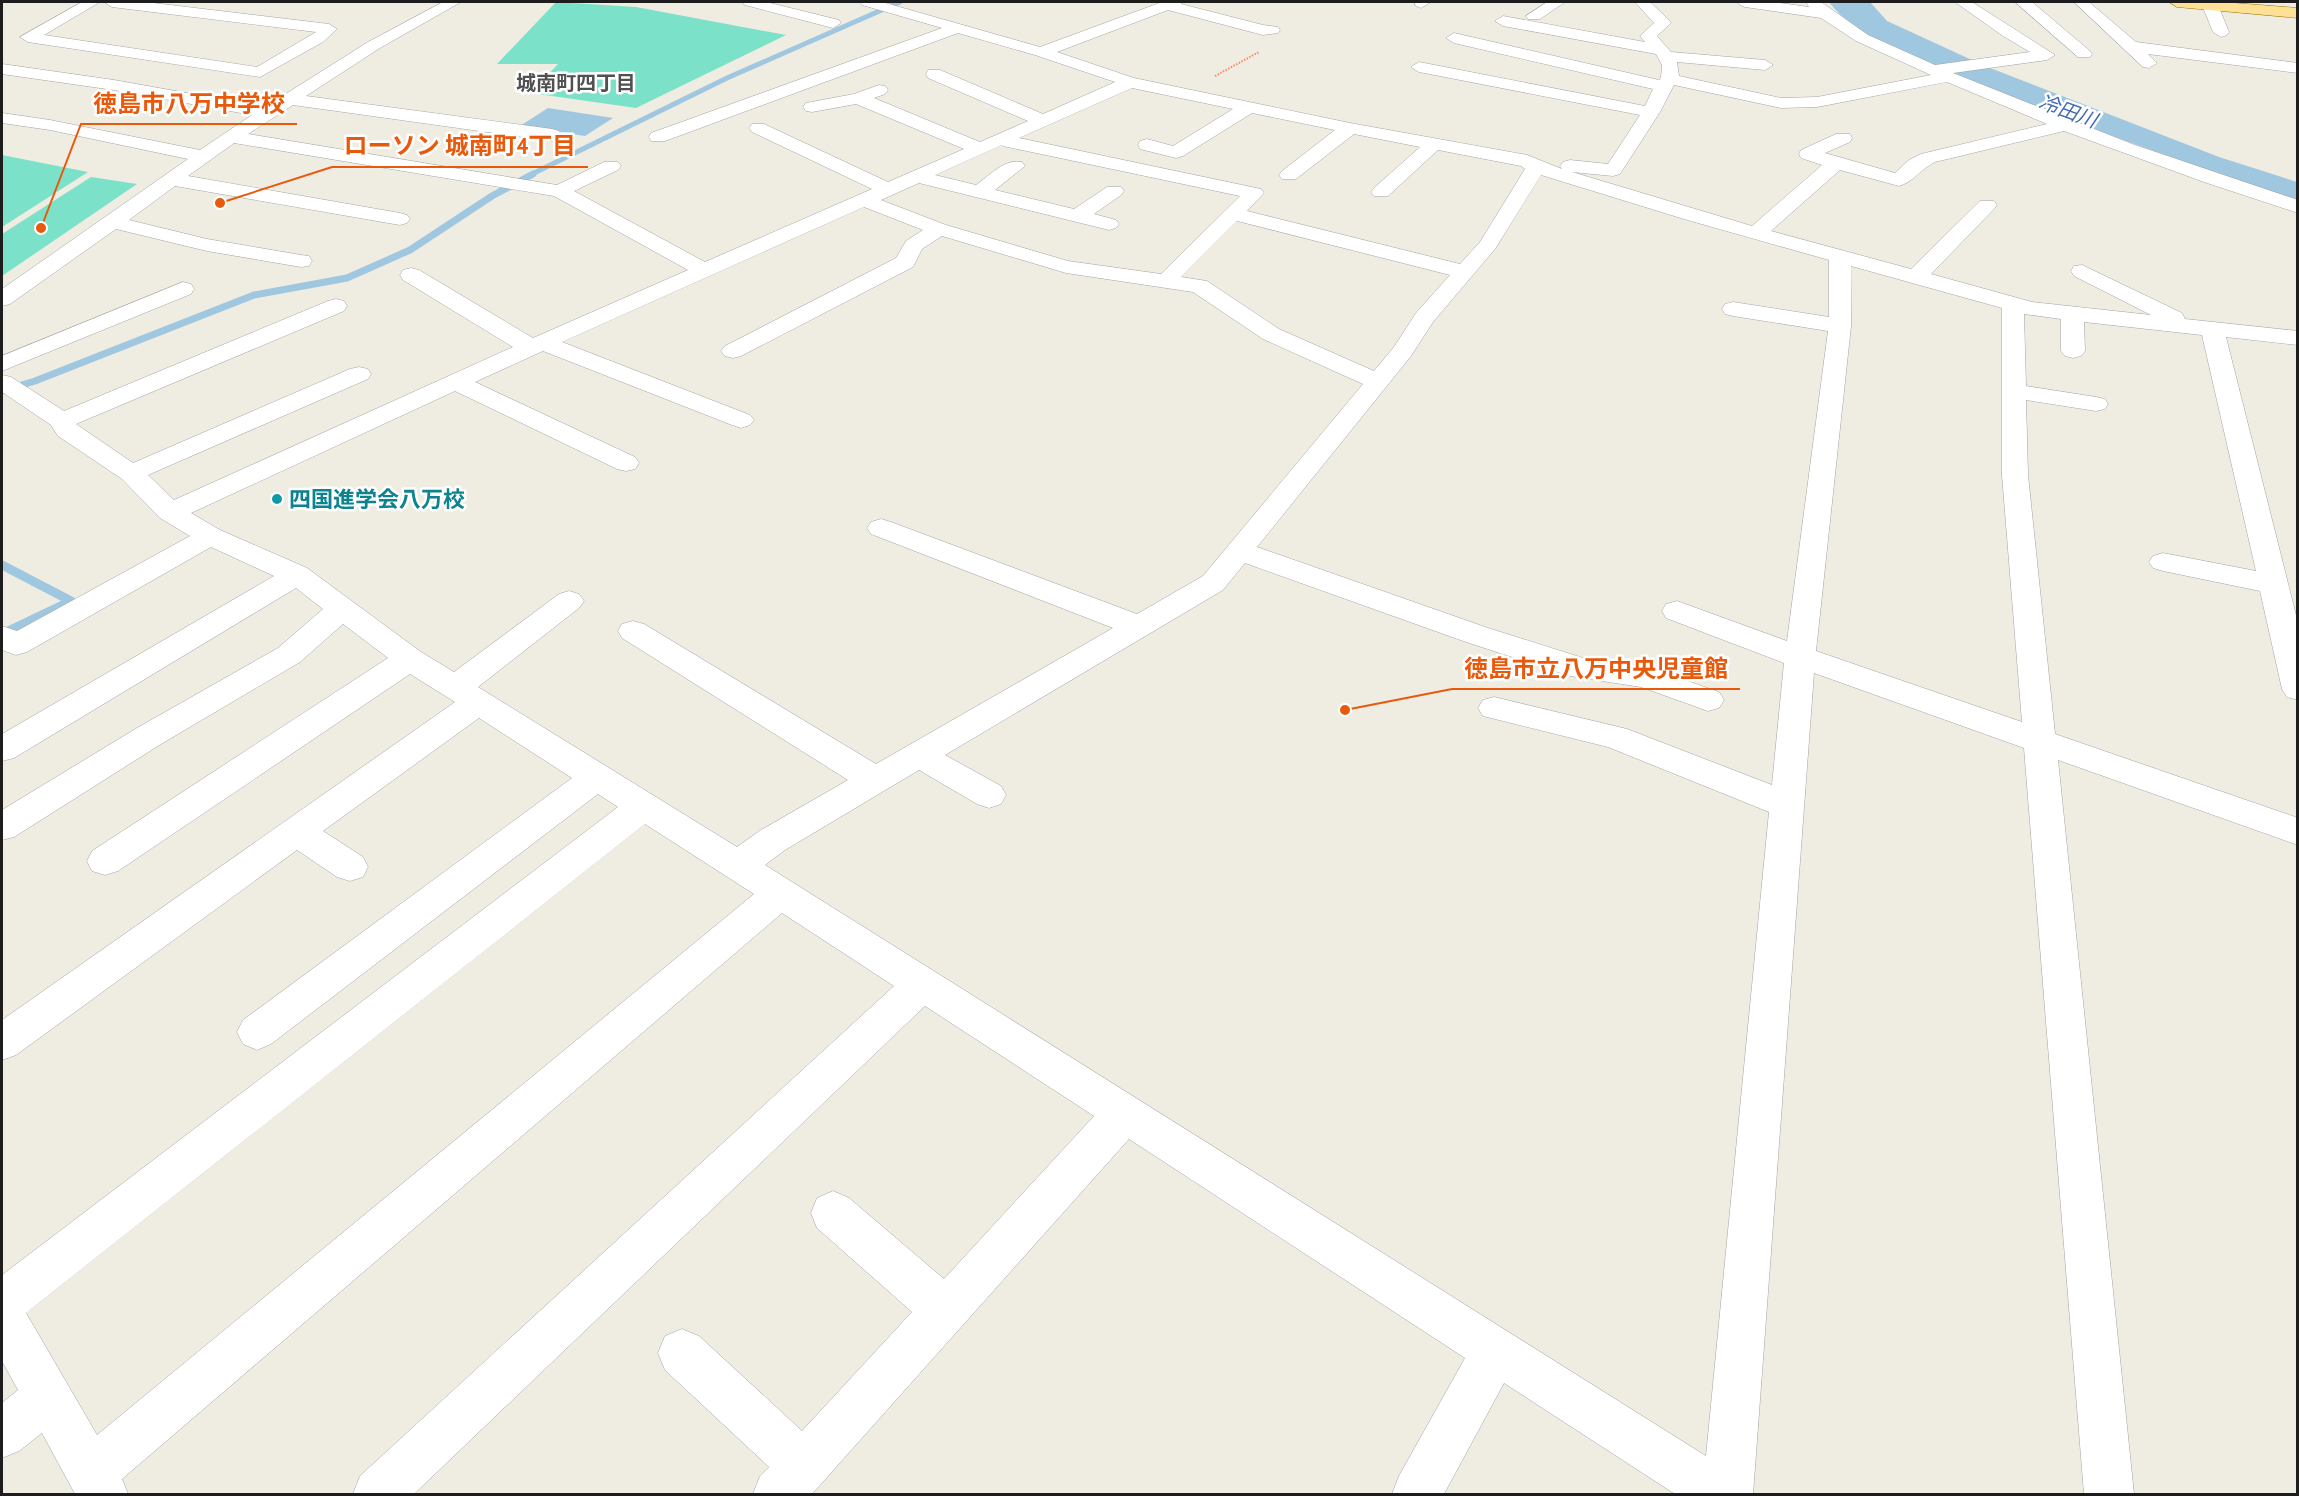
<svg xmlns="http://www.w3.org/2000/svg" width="2299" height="1496" viewBox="0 0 2299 1496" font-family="'PT Sans Narrow','Noto Sans JP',sans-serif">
<rect width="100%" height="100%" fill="#efece2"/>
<path fill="#7be2c9" d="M556,2L636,7L786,35L636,108L531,93L558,64H497Z
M2,155L88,172L2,227Z
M91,177L137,184L2,276V234Z"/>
<path fill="#9fc7df" d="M1829,2H1870L1887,21L1985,66L2219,157L2297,182V200C2185,163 2072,123 1963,77C1918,58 1860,42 1829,2Z
M548,108L613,118L585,136L520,126Z"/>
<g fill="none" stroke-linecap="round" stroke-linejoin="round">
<path stroke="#9fc7df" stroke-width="5" d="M530,175L727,78L900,2"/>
<path stroke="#9fc7df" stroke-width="7" d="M2,391L35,381L254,295L347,278L410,250L492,196L533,174"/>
<path stroke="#9fc7df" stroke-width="9" d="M2,565L71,601L2,634"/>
<defs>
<path id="minor" d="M82,2H100L44,35L257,67L316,32L112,7L104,2H145L329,24L337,29L323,42L260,77L28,42L20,37Z
M443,2H461L380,48L306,96L552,129L559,131L561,135L559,139L552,141L293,105L248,134L557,185L604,162H618L621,166L618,170L574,191L705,262L872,189L752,132L749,128L752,124H764L888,182L964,149L856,104L812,112L806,111L803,107L806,103L854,94L879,85L885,86L888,90L885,94L874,98L980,142L1028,121L928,78L926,74L928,70H940L1043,114L1115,82L1035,55L958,33L665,141H651L649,137L651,133L942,28L862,5L860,2H882L1040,47L1162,2H1182L1181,4L1263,25L1278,27L1280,30L1278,33L1263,35L1168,10L1057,52L1134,78L1350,123L1527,155L1562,169L1560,166L1563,162L1570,160L1608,164L1640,115L1419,72L1411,67L1419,62L1645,106L1653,89L1454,43L1446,38L1454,33L1659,80L1661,78L1662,65L1656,54L1503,26L1495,21L1503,16L1645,42L1640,36L1654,23L1635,2H1650L1669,20L1671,23L1657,36L1671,52L1765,60L1773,65L1765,70L1677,62L1679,76L1781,98L1817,97L1931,75L1856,41L1821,18L1745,7L1740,5L1738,2H1773L1809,7L1806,2H1821L1868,35L1935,65L2030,52L2003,36L1955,2H1972L2055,55L2047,60L1953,73L2132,144L2298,200V213L2204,182L2064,131L1935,162C1922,168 1912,183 1899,186L1840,170L1771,231L1911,269L1980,201H1994L1997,205L1994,209L1931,274L2032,302L2151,315L2074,276L2071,271L2074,266L2082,265L2182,313L2185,319L2298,331V345L2226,337L2298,623V700L2287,697L2282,689L2260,591L2163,571L2153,568L2149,562L2153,556L2163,553L2256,571L2202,335L2084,322L2085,351L2081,356L2073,358L2065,356L2061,351V319L2024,314L2026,386L2096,397L2105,399L2108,404L2105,409L2096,411L2026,400L2028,475L2055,734L2298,818V845L2058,760L2134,1494H2084L2024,748L1814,673L1753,1494H1675L1504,1383L1444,1494H1392L1399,1476L1465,1358L1129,1139L812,1494H753L760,1476L769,1467L665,1370L658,1353L665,1336L682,1329L699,1336L802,1431L912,1312L817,1228L811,1213L817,1198L833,1191L849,1198L944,1279L1094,1116L925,1006L414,1494H353L360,1476L894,986L782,913L122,1479L128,1494H75L42,1433L19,1451L2,1458V1403L18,1390L2,1361V1275L618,807L598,794L271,1044L257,1050L243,1044L237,1032L243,1020L572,778L479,718L323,831L363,857L368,867L363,877L350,881L337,877L297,850L16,1055L2,1060V1020L455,702L410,674L118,871L105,875L92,871L87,861L92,851L388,658L343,624L300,662L161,744L14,837L2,840V810L137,728L278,648L323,609L296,588L14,758L2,761V734L274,576L211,547L27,652L16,655L2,650V626L17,631L190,536L160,518L122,479L58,436L51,425L2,392V375L11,377L64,411L328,301L336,299L344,301L347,306L344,311L76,424L133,463L350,369L359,367L368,369L371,374L368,379L148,475L174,500L513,347L403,280L400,275L403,270L411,268L419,270L533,338L688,270L554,196L234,143L188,176L400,213L407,215L410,219L407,223L400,225L175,186L129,220L207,239L301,255L309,256L312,261L309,266L301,267L207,251L116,229L10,304L2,306V289L188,159L50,130L2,123V113L50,120L200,150L252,115L114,90L2,74V64L114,80L265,107L368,42ZM1947,82L2047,124L1921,154L1909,160L1895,173L1825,153L1850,142L1852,138L1850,134H1836L1801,150L1799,154L1801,158L1822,165L1752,226L1572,172L1613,176L1620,174L1660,112L1674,85L1781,108L1817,107ZM1132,88L1233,109L1173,146L1147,139L1140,141L1138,145L1140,149L1176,158L1183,156L1252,113L1335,130L1282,171L1279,175L1282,179H1296L1354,134L1420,147L1374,188L1371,192L1374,196H1388L1438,150L1521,166L1525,169L1480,242L1460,264L1247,211L1264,193L1261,189L1019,138ZM1002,145L1003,146L1240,196L1161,274L1068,261L946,225L881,200L919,183L1109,230L1116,228L1119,224L1116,220L1094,214L1121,195L1124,191L1121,187H1107L1074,209L995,190L1025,166L1022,162C1005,158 989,176 976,185L935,175ZM1541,175L1684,219L1829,260V317L1733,302L1725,304L1722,309L1725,314L1733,316L1828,331L1787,641L1677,601L1666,604L1662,611L1666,618L1784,663L1772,785L1627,729L1494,697L1483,700L1478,708L1483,716L1608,747L1769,812L1706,1456L765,865L785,850L919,770L977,804L989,808L1001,804L1006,795L1001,786L945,755L1223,590L1245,563L1466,642L1570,676L1641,687L1708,711L1719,708L1724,700L1719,692L1645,666L1583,658L1488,628L1257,547L1411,356L1433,322L1495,249ZM864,207L923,230L906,241L896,258L725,346L721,351L725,356L733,358L741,356L913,267L922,249L942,236L1066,273L1193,292L1263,339L1363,384L1203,576L1137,614L891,522L881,519L871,522L867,528L871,534L1113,628L876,764L644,624L633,621L622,624L618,631L622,638L848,780L761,830L737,847L478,687L579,608L584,601L579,594L569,591L559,594L454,672L421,652L307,568L220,530L191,513L455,391L617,469L626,471L635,469L639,463L635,457L475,382L543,351L732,425L741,428L750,425L754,420L750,415L562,342ZM1237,221L1450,275L1416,313L1394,347L1374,371L1279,329L1207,281L1181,277ZM1851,266L2002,308V475L2022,722L1816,651L1851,326ZM645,824L754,894L97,1435L26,1313Z
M742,2H766L839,20L841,23L833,28L745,5Z
M1414,2H1431L1421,8L1416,6Z
M1547,2H1565L1540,19H1528L1526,16Z
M2015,2H2032L2090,51L2092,54L2090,57H2078Z
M2074,2H2089L2136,42L2298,63V73L2148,54L2157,63L2149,68L2143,67Z
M2205,2H2214L2218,5L2229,32L2227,35L2221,37L2213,32L2202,5Z
M183,282L191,284L194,289L191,294L2,371V356Z"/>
<path id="major" d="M2169,2H2222L2298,8V18L2177,7Z"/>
</defs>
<use href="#minor" stroke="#a4a4a4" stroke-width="1"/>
<use href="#major" stroke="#957900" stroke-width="1"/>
<path stroke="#ff8962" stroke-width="2" stroke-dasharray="1.5 1.5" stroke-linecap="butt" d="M1215,76L1259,52"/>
<use href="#minor" fill="#fff" fill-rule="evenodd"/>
<use href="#major" fill="#ffe196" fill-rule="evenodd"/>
</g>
<circle fill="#0f9aa8" stroke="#fff" stroke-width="2" cx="277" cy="499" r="6"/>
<g text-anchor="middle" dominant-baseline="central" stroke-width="5" stroke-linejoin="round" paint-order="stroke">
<g font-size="20" font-weight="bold" fill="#505050" stroke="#fff">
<text x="576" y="83">城南町四丁目</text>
</g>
<g font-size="20" font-style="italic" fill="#456bb1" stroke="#fff">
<text transform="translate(2068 111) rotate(20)">冷田川</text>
</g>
<g font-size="22" font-weight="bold" fill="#0d838f" stroke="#fff" text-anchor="start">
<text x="289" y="499">四国進学会八万校</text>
</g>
</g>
<path fill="none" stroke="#e8590c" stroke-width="2" d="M41 228L81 124H297M220 203L332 167H588M1345 710L1452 689H1740"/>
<g fill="#e8590c" stroke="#fff" stroke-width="2">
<circle cx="41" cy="228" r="6"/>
<circle cx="220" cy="203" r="6"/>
<circle cx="1345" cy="710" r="6"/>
</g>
<g font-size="24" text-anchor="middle" font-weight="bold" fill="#e8590c" stroke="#fff" stroke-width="5" stroke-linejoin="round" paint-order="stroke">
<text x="189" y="112">徳島市八万中学校</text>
<text x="460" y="154">ローソン 城南町4丁目</text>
<text x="1596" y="677">徳島市立八万中央児童館</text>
</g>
<rect width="2299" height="1496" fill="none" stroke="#1d1d1d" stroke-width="6"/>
</svg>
